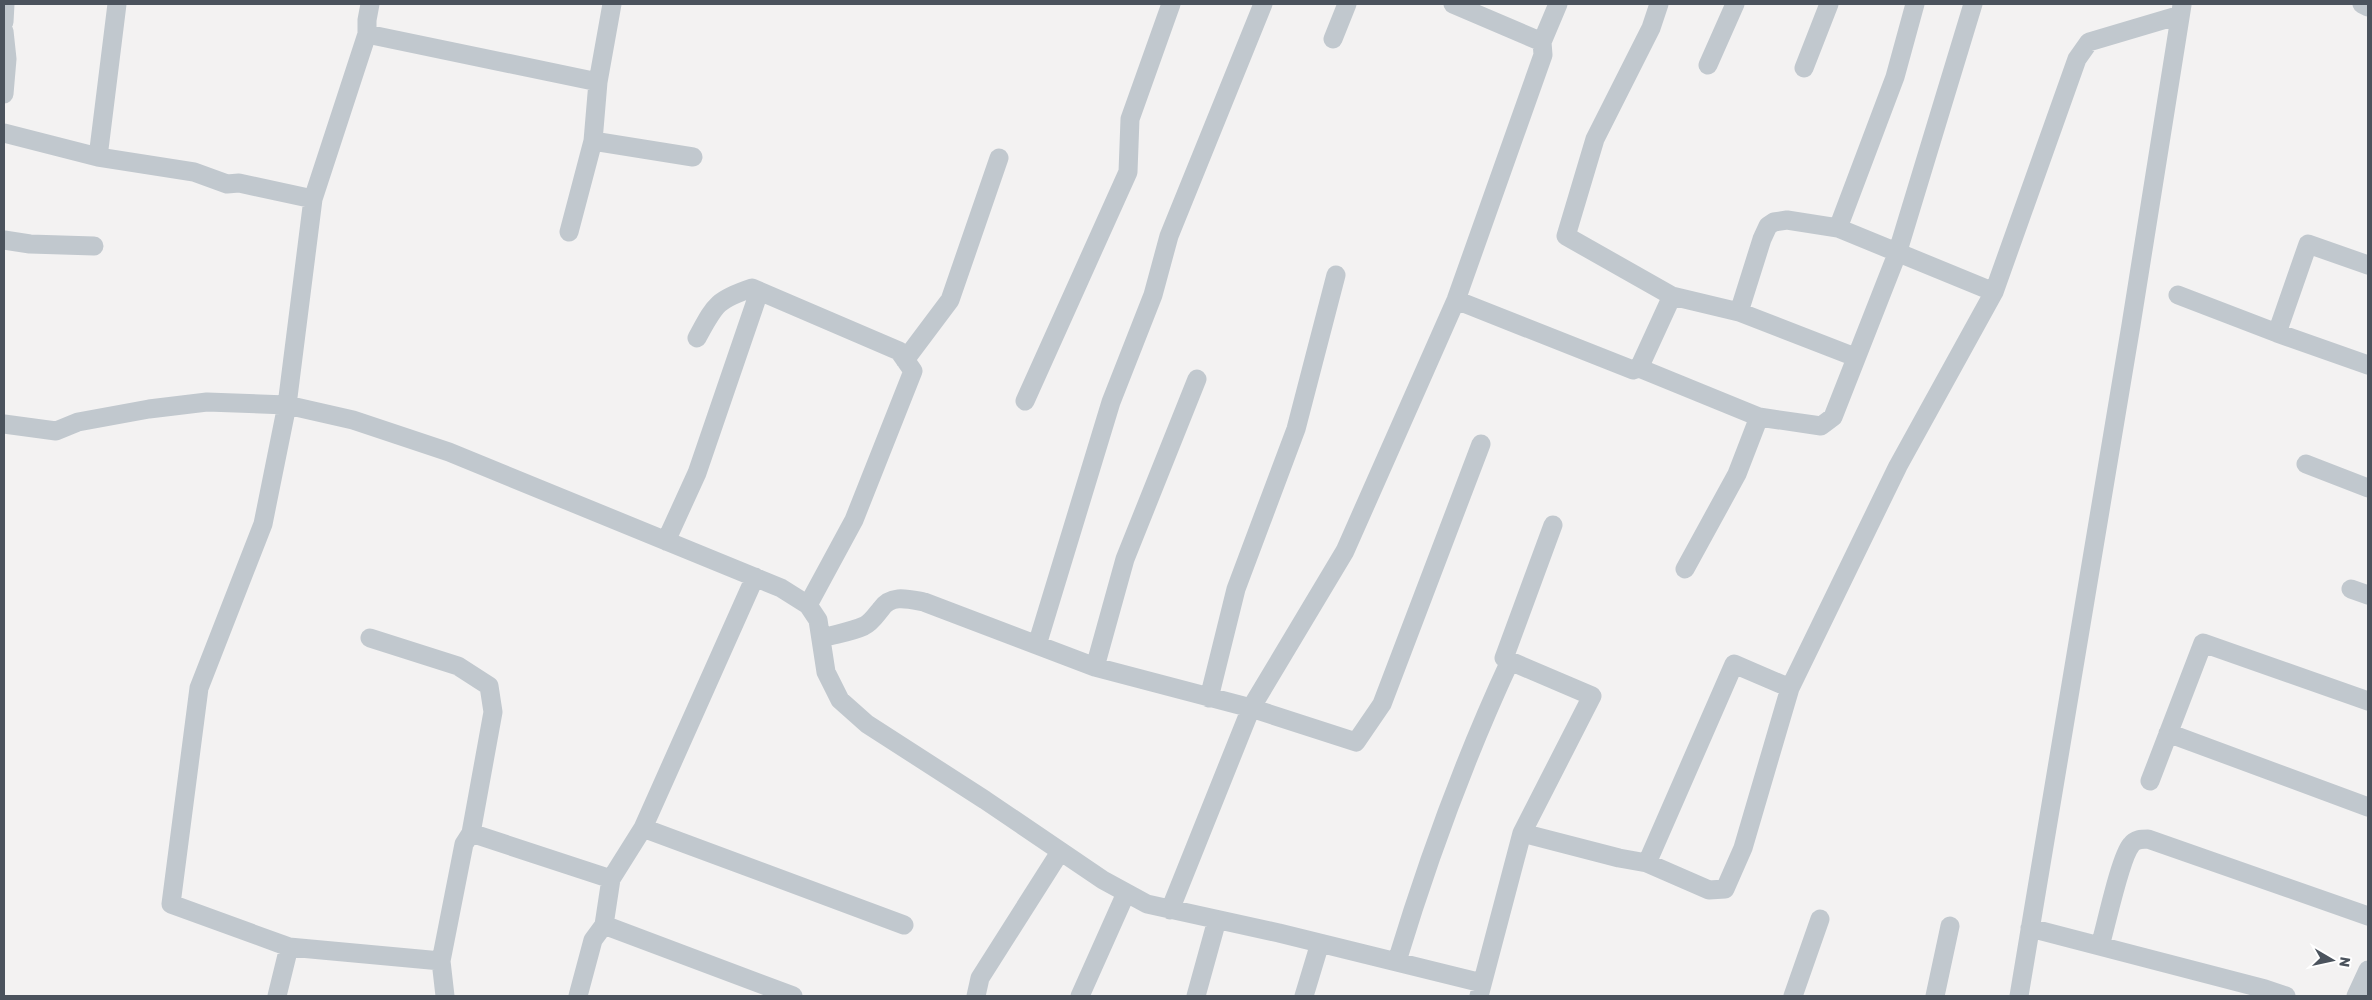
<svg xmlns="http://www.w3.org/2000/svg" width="2372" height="1000" viewBox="0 0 2372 1000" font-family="Rubik,sans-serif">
<rect width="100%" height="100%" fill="#f3f2f2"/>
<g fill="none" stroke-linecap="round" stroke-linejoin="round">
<path stroke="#c1c8ce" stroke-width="19" d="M370,4L367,20V34L313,199L287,405L263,524L199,688L171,904L289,947L441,961
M1453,4L1542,42
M1659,4L1651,28L1595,139L1566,236L1672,296L1739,312L1855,357
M2362,4L2368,7
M4,22L5,4
M4,31L7,59L4,94
M367,34L598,82
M1333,39L1347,4
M1708,65L1735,4
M1804,68L1829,4
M4,133L98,157L194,172L227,184L239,183L313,199
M593,141L693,157
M98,157L117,4
M1838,228L1895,77L1915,4
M569,232L593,141L598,82L612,4
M4,240L30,244L94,246
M2178,295L2277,333L2308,244L2368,265
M1456,300L1633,370L1639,368L1759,417L1737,474L1685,569
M1739,312L1762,239L1768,226L1774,222L1787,220L1838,228L1994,292
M2277,333L2368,365
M697,338C715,305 716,300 752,288L899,351L913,371L854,520L808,605
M905,360L950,300L999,158
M1639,368L1672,296
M1025,401L1128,172L1130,119L1171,4
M1759,417L1821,426L1833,417L1897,254L1973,4
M4,424L56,431L78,422L149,409L207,402L287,405L353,420L449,452L781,588L808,605L818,620L826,672L840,700L867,724L985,800L1103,880L1147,904L1279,933L1482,983
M2306,464L2368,488
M666,541L697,473L759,292
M2351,589L2368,595
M370,638L458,666L489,686L493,712L471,833L464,844L441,961L445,996
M822,638C835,634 851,632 864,626C871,623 876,615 881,609C891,594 908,599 924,602L1095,667L1251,708L1356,742L1382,704L1481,444
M1037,645L1111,402L1153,295L1169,236L1263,4
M1510,661L1504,658L1553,525
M1095,667L1125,559L1197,379
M1209,698L1236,589L1296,429L1336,275
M2168,733L2368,807
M2150,781L2203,643L2368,701
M643,828L904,925
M471,833L611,879
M1522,833L1619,858L1647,863L1709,890L1725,889L1743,848L1790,688L1898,466L1994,292L2077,59L2089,42L2180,15
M1647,863L1734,664L1790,688
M1170,910L1251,708L1345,551L1456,300L1543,55L1542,42L1558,4
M604,925L793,996
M2030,928L2265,989L2286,996
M2100,946C2106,926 2120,858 2131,845C2135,839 2142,839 2148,839L2368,916
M1397,961C1428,859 1465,758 1510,661L1592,696L1522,833L1479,996
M277,996L289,947
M578,996L593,940L604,925L611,879L643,828L755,577
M976,996L980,978L1060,852
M1080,996L1126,893
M1196,996L1217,920
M1304,996L1320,943
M1793,996L1820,919
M1935,996L1950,926
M2019,996L2131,325L2182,5
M2356,996L2368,970"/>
</g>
<rect width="2372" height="1000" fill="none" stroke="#4b535d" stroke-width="10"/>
<g transform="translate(2332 960) rotate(99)" stroke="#ffffff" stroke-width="4" paint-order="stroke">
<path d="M0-4L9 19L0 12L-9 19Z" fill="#4b535d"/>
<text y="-8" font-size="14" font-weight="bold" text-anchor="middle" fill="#4b535d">N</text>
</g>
</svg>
